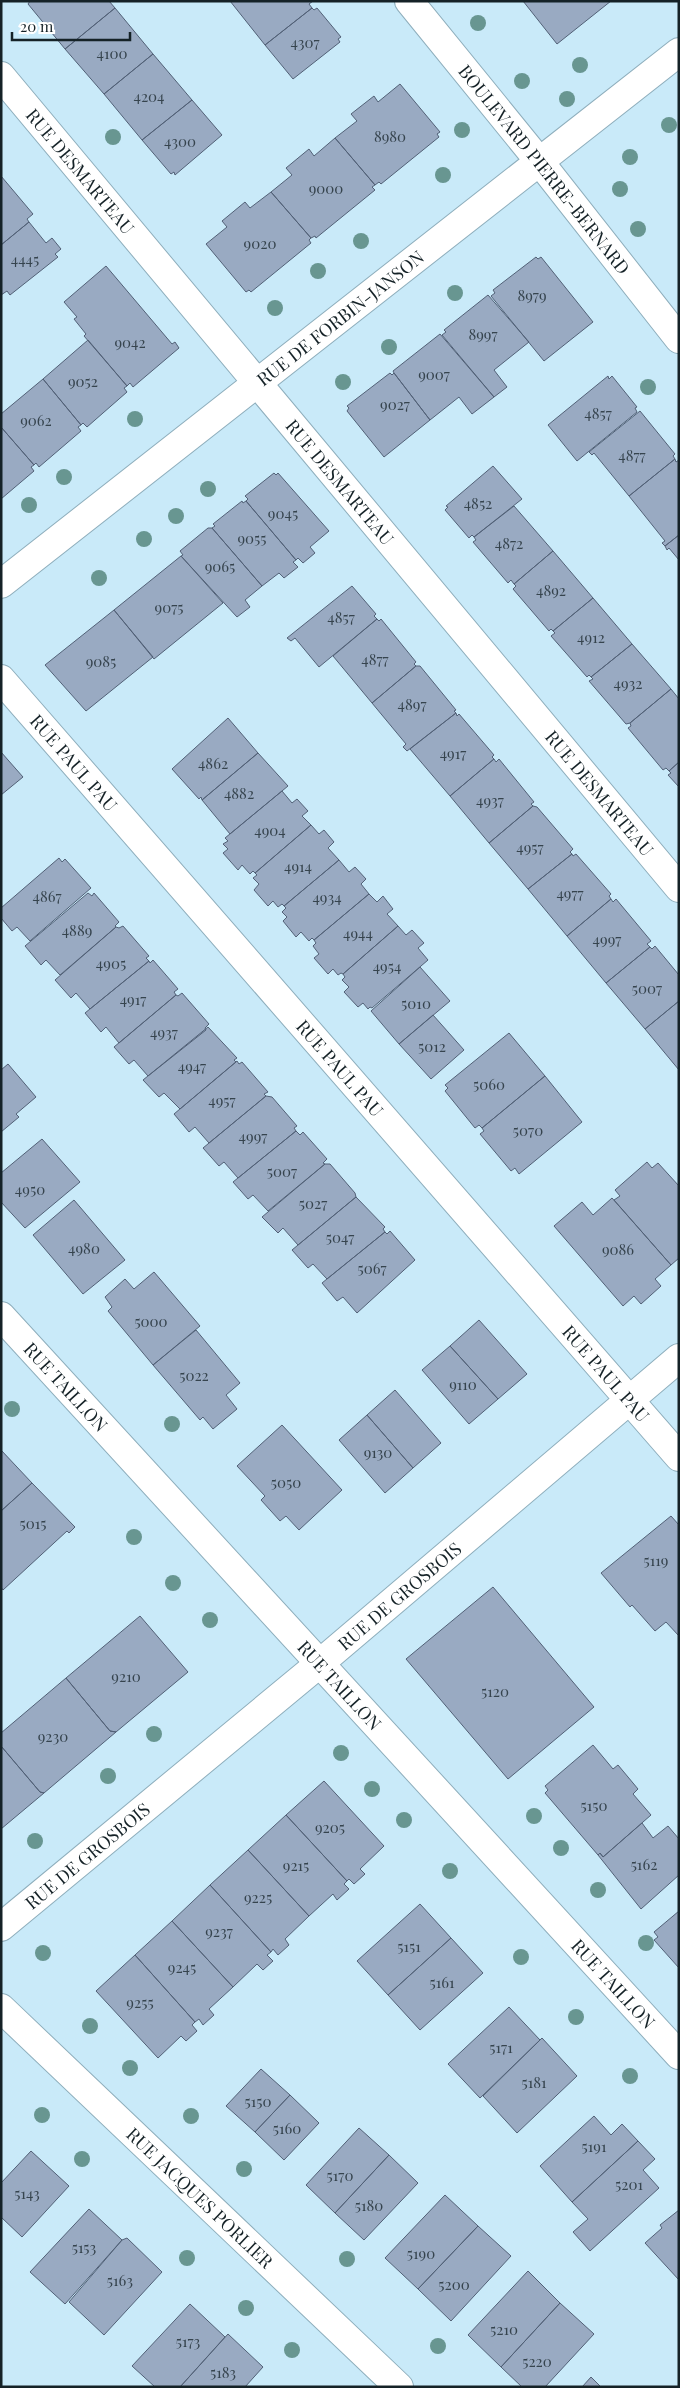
<svg xmlns="http://www.w3.org/2000/svg" width="680" height="2388" viewBox="0 0 680 2388" font-family="'Playfair Display',serif">
<rect width="100%" height="100%" fill="#c9eaf9"/>
<path fill="#99aac2" stroke="#526177" d="M109,1L115,8L65,49L28,4L30,1Z
M230,1H313L309,4L312,8L265,45Z
M523,1H611L557,44Z
M115,8L153,54L104,94L65,49Z
M312,8L314,10L317,8L341,37L338,39L340,42L293,79L265,45Z
M153,54L192,100L142,140L104,94Z
M400,84L440,132L437,134L439,137L381,184L379,182L375,185L335,138L357,121L351,114L374,96L378,102Z
M192,100L222,135L175,175L174,172L171,174L142,140Z
M335,138L375,185L372,187L375,190L316,238L315,236L311,238L271,192L292,175L286,168L309,149L314,156Z
M1,176L33,214L27,219L29,222L1,245Z
M271,192L311,238L309,240L311,243L251,292L249,290L246,292L206,244L227,227L222,221L245,202L250,208Z
M29,222L46,243L52,238L61,249L55,254L58,257L10,295L7,291L1,295V245Z
M536,257L538,259L541,257L593,322L544,361L491,296L495,293L493,290Z
M106,266L172,344L175,342L179,348L133,387L130,383L127,386L84,336L86,334L74,319L77,317L64,302Z
M488,295L529,342L494,370L507,387L494,397L442,335L446,332L444,330Z
M440,334L494,397L472,414L459,397L430,420L394,373L393,371Z
M88,340L127,386L124,388L127,392L87,427L83,423L81,425L43,379Z
M390,373L392,375L394,373L430,420L384,457L347,411L349,408L347,406Z
M608,376L609,379L612,376L637,407L635,408L637,412L577,461L548,425Z
M43,379L81,425L78,427L81,431L39,467L36,463L34,465L1,427V414Z
M640,411L675,454L673,456L675,459L629,496L594,453L592,455L589,452Z
M1,427L34,465L31,467L34,471L1,499Z
M675,459L676,462L679,460V535L665,546L662,543L665,541L629,496Z
M493,466L522,499L474,537L472,535L469,538L445,510L448,507L446,506Z
M274,473L276,475L278,473L329,531L310,547L315,553L303,563L298,558L296,560L246,501L248,499L245,496Z
M242,501L243,503L246,501L296,560L293,562L298,567L284,578L279,573L262,586L212,528L215,526L213,524Z
M514,506L553,551L514,584L511,580L508,583L473,542L476,540L474,537Z
M208,528H212L262,586L245,600L250,607L237,617L181,556L183,555L180,551Z
M679,535V560L669,548L667,550L665,546Z
M553,551L593,598L553,631L551,629L549,631L513,589L516,586L514,584Z
M181,556L223,603L154,659L114,610Z
M352,586L376,614L374,616L377,619L319,667L295,638L291,641L287,638Z
M593,598L632,644L591,677L589,675L587,677L551,636L555,633L553,631Z
M114,610L153,657L86,711L45,665Z
M377,619L379,621L381,619L416,662L414,664L416,666L372,703L333,656Z
M632,644L671,689L630,723L626,724L589,681L593,679L591,677Z
M416,666H420L456,710L454,711L456,713L407,751L403,747L406,744L372,703Z
M671,689L679,699V762L669,771L666,768L663,770L628,728L631,726L630,723Z
M456,713L457,716L459,714L494,755L492,757L494,759L450,796L410,749Z
M228,718L258,753L202,800L201,797L199,799L172,769Z
M1,752L23,777L1,795Z
M258,753L288,786L230,834L202,800Z
M494,759L496,762L499,759L534,802L531,804L533,806L489,843L450,796Z
M679,762V787L668,775L671,773L669,771Z
M282,791L292,803L297,799L308,811L302,816L311,825L255,873L253,871L250,874L242,865L238,870L223,853L228,849L223,844L228,841L225,838Z
M533,806L537,807L573,849L570,852L572,854L528,889L489,843Z
M311,825L319,834L324,830L334,842L328,848L339,860L284,906L282,904L278,907L273,901L268,906L254,890L259,884L253,878L257,875L255,873Z
M572,854L573,856L576,854L611,894L609,896L611,899L567,936L528,889Z
M59,858L62,862L65,859L91,888L30,941L17,927L12,931L1,918V908Z
M339,860L349,872L355,867L366,879L361,884L369,894L314,940L312,938L309,941L301,932L296,937L283,921L287,917L282,912L286,908L284,906Z
M88,893L92,896L94,893L119,922L115,926L116,927L60,975L46,960L41,965L25,946Z
M369,894L377,902L383,896L393,909L387,914L398,926L343,974L341,973L338,975L333,969L328,974L314,958L319,954L313,946L316,943L314,940Z
M611,899L613,902L616,899L651,941L647,944L650,947L606,983L567,936Z
M123,926L149,956L146,958L149,961L90,1009L76,993L71,998L55,980L116,927L119,928Z
M398,926L406,935L412,930L424,943L418,948L428,960L372,1008L370,1007L368,1009L363,1003L358,1007L344,992L349,987L342,980L345,977L343,974Z
M655,946L679,975V1001L645,1029L606,983L650,947L652,949Z
M153,960L178,989L174,992L176,995L119,1043L106,1027L101,1032L85,1013L149,961L150,963Z
M420,967L450,1001L399,1044L371,1011Z
M182,993L209,1024L205,1028L206,1030L148,1076L134,1060L129,1064L114,1047L176,995L178,996Z
M679,1001V1070L645,1029Z
M433,1015L464,1050L431,1079L399,1044Z
M208,1027L237,1058L234,1060L236,1062L180,1109L164,1093L159,1097L143,1080Z
M509,1033L545,1076L482,1128L479,1125L475,1128L445,1091L448,1088L445,1085Z
M237,1061L239,1064L242,1062L268,1092L264,1094L266,1096L209,1143L195,1127L189,1132L174,1114Z
M8,1064L36,1097L16,1114L19,1117L1,1132V1070Z
M545,1076L582,1122L519,1174L515,1168L511,1171L480,1134L484,1131L482,1128Z
M266,1096L272,1097L297,1126L294,1128L296,1131L238,1178L224,1162L219,1166L203,1148Z
M296,1131L300,1135L303,1132L327,1159L323,1163L325,1164L268,1211L253,1195L248,1199L233,1182Z
M42,1139L80,1182L25,1228L1,1202V1173Z
M647,1162L652,1168L658,1163L679,1186V1258L671,1265L614,1200L620,1196L615,1190Z
M325,1164H330L355,1193L356,1197L298,1245L283,1228L278,1233L262,1217Z
M356,1197L385,1227L383,1229L385,1232L327,1279L313,1264L308,1268L292,1250Z
M612,1198L671,1265L655,1279L661,1286L641,1304L634,1296L623,1306L554,1226L582,1202L593,1215Z
M74,1200L125,1260L83,1294L33,1235Z
M390,1231L415,1260L357,1313L343,1297L337,1301L322,1283L385,1232L387,1234Z
M154,1272L200,1326L153,1365L108,1311L112,1307L105,1297L125,1279L134,1289Z
M479,1320L527,1374L498,1399L450,1346Z
M196,1330L240,1383L226,1395L237,1409L213,1429L203,1417L200,1420L153,1365Z
M450,1346L498,1399L469,1424L422,1370Z
M395,1390L441,1443L413,1468L367,1415Z
M367,1415L413,1468L385,1493L339,1440Z
M282,1425L342,1490L299,1530L286,1516L280,1521L261,1500L265,1496L237,1466Z
M1,1450L32,1483L1,1511Z
M32,1483L75,1527L69,1533L67,1531L3,1590L1,1587V1511Z
M671,1516L679,1525V1636L666,1622L655,1631L632,1605L630,1607L601,1573Z
M493,1587L594,1707L508,1779L406,1659Z
M140,1616L188,1672L116,1732L110,1731L66,1678Z
M66,1678L110,1731L116,1732L44,1793L40,1792L1,1746V1733Z
M593,1745L613,1769L618,1765L638,1789L633,1794L651,1815L603,1857L600,1853L598,1855L545,1793L548,1790L545,1786Z
M1,1746L40,1792L44,1793L1,1829Z
M324,1781L384,1846L360,1869L365,1874L354,1884L349,1879L347,1881L286,1815Z
M286,1815L347,1881L344,1884L349,1889L337,1900L333,1894L309,1916L248,1850Z
M642,1823L653,1838L668,1826L679,1839V1875L641,1909L598,1855L600,1853L603,1857Z
M248,1850L309,1916L285,1939L289,1945L278,1955L273,1949L271,1952L210,1885Z
M210,1885L271,1952L267,1955L273,1961L263,1970L257,1964L233,1987L172,1921Z
M420,1904L451,1938L388,1995L357,1961Z
M679,1911V1968L654,1940L658,1937L654,1932Z
M172,1921L233,1987L209,2009L214,2015L203,2025L199,2019L195,2022L135,1955Z
M451,1938L483,1973L420,2030L388,1995Z
M135,1955L195,2022L192,2025L197,2031L186,2041L181,2036L158,2058L96,1991Z
M509,2007L540,2040L480,2098L448,2064Z
M542,2038L577,2076L517,2133L483,2096Z
M261,2069L290,2095L255,2132L226,2106Z
M290,2095L319,2123L284,2160L255,2132Z
M594,2116L611,2135L622,2124L638,2141L572,2202L540,2166Z
M359,2128L389,2155L335,2213L306,2185Z
M638,2141L655,2159L643,2170L659,2188L590,2251L573,2232L588,2219L572,2202Z
M31,2151L69,2186L22,2237L1,2217V2183Z
M389,2155L418,2183L364,2240L335,2213Z
M445,2195L478,2226L418,2289L385,2258Z
M89,2209L122,2240L65,2304L30,2272Z
M679,2210V2280L645,2243L662,2228L660,2225Z
M478,2226L511,2256L451,2321L418,2289Z
M127,2238L162,2272L104,2335L69,2302L122,2240Z
M528,2271L560,2303L501,2367L468,2335Z
M560,2303L594,2334L545,2387H522L501,2367Z
M190,2304L225,2337L180,2387H155L132,2366Z
M228,2334L263,2367L245,2387H180Z
M591,2377L601,2387H582Z"/>
<g fill="none" stroke-linecap="round" stroke-linejoin="round">
<defs>
<g id="street">
<path id="s1" d="M409,1L539,161L679,339"/>
<path id="s2" d="M1,76L679,888"/>
<path id="s3" d="M1,584L679,52"/>
<path id="s4" d="M1,679L679,1457"/>
<path id="s5" d="M1,1316L679,2055"/>
<path id="s6" d="M1,1927L319,1664L679,1358"/>
<path id="s7" d="M1,2008L399,2387"/>
</g>
</defs>
<use href="#street" stroke="#8eaebc" stroke-width="30"/>
<use href="#street" stroke="#fff" stroke-width="28"/>
</g>
<g fill="#689691">
<circle cx="478" cy="23" r="8"/>
<circle cx="580" cy="65" r="8"/>
<circle cx="522" cy="81" r="8"/>
<circle cx="567" cy="99" r="8"/>
<circle cx="669" cy="125" r="8"/>
<circle cx="462" cy="130" r="8"/>
<circle cx="113" cy="137" r="8"/>
<circle cx="630" cy="157" r="8"/>
<circle cx="443" cy="175" r="8"/>
<circle cx="620" cy="189" r="8"/>
<circle cx="638" cy="229" r="8"/>
<circle cx="361" cy="241" r="8"/>
<circle cx="318" cy="271" r="8"/>
<circle cx="455" cy="293" r="8"/>
<circle cx="275" cy="308" r="8"/>
<circle cx="389" cy="347" r="8"/>
<circle cx="343" cy="382" r="8"/>
<circle cx="648" cy="387" r="8"/>
<circle cx="135" cy="419" r="8"/>
<circle cx="64" cy="477" r="8"/>
<circle cx="208" cy="489" r="8"/>
<circle cx="29" cy="505" r="8"/>
<circle cx="176" cy="516" r="8"/>
<circle cx="144" cy="539" r="8"/>
<circle cx="99" cy="578" r="8"/>
<circle cx="12" cy="1409" r="8"/>
<circle cx="172" cy="1424" r="8"/>
<circle cx="134" cy="1537" r="8"/>
<circle cx="173" cy="1583" r="8"/>
<circle cx="210" cy="1620" r="8"/>
<circle cx="154" cy="1734" r="8"/>
<circle cx="341" cy="1753" r="8"/>
<circle cx="108" cy="1776" r="8"/>
<circle cx="372" cy="1789" r="8"/>
<circle cx="534" cy="1816" r="8"/>
<circle cx="404" cy="1820" r="8"/>
<circle cx="35" cy="1841" r="8"/>
<circle cx="561" cy="1848" r="8"/>
<circle cx="450" cy="1871" r="8"/>
<circle cx="598" cy="1890" r="8"/>
<circle cx="646" cy="1943" r="8"/>
<circle cx="43" cy="1953" r="8"/>
<circle cx="521" cy="1957" r="8"/>
<circle cx="576" cy="2017" r="8"/>
<circle cx="90" cy="2026" r="8"/>
<circle cx="130" cy="2068" r="8"/>
<circle cx="630" cy="2076" r="8"/>
<circle cx="42" cy="2115" r="8"/>
<circle cx="191" cy="2116" r="8"/>
<circle cx="82" cy="2159" r="8"/>
<circle cx="244" cy="2169" r="8"/>
<circle cx="187" cy="2258" r="8"/>
<circle cx="347" cy="2259" r="8"/>
<circle cx="246" cy="2308" r="8"/>
<circle cx="438" cy="2346" r="8"/>
<circle cx="292" cy="2350" r="8"/>
</g>
<g text-anchor="middle" dominant-baseline="central" stroke-width="4.5" stroke-linejoin="round" paint-order="stroke">
<g font-size="15" fill="#36444e">
<text x="305" y="42">4307</text>
<text x="112" y="53">4100</text>
<text x="149" y="96">4204</text>
<text x="390" y="136">8980</text>
<text x="180" y="141">4300</text>
<text x="326" y="188">9000</text>
<text x="260" y="243">9020</text>
<text x="25" y="259">4445</text>
<text x="532" y="295">8979</text>
<text x="483" y="334">8997</text>
<text x="130" y="342">9042</text>
<text x="434" y="374">9007</text>
<text x="83" y="381">9052</text>
<text x="395" y="404">9027</text>
<text x="598" y="413">4857</text>
<text x="36" y="420">9062</text>
<text x="632" y="455">4877</text>
<text x="478" y="503">4852</text>
<text x="283" y="513">9045</text>
<text x="252" y="538">9055</text>
<text x="509" y="543">4872</text>
<text x="220" y="566">9065</text>
<text x="551" y="590">4892</text>
<text x="169" y="607">9075</text>
<text x="341" y="617">4857</text>
<text x="591" y="637">4912</text>
<text x="375" y="659">4877</text>
<text x="101" y="661">9085</text>
<text x="628" y="683">4932</text>
<text x="412" y="704">4897</text>
<text x="453" y="753">4917</text>
<text x="213" y="763">4862</text>
<text x="239" y="793">4882</text>
<text x="490" y="800">4937</text>
<text x="270" y="830">4904</text>
<text x="530" y="847">4957</text>
<text x="298" y="866">4914</text>
<text x="570" y="893">4977</text>
<text x="47" y="896">4867</text>
<text x="327" y="897">4934</text>
<text x="77" y="930">4889</text>
<text x="358" y="933">4944</text>
<text x="607" y="939">4997</text>
<text x="111" y="963">4905</text>
<text x="387" y="966">4954</text>
<text x="647" y="988">5007</text>
<text x="133" y="999">4917</text>
<text x="416" y="1003">5010</text>
<text x="164" y="1032">4937</text>
<text x="432" y="1046">5012</text>
<text x="192" y="1066">4947</text>
<text x="489" y="1084">5060</text>
<text x="222" y="1100">4957</text>
<text x="528" y="1130">5070</text>
<text x="253" y="1136">4997</text>
<text x="282" y="1171">5007</text>
<text x="30" y="1189">4950</text>
<text x="313" y="1203">5027</text>
<text x="340" y="1237">5047</text>
<text x="84" y="1248">4980</text>
<text x="618" y="1249">9086</text>
<text x="372" y="1268">5067</text>
<text x="151" y="1321">5000</text>
<text x="194" y="1375">5022</text>
<text x="463" y="1384">9110</text>
<text x="378" y="1452">9130</text>
<text x="286" y="1482">5050</text>
<text x="33" y="1523">5015</text>
<text x="656" y="1560">5119</text>
<text x="126" y="1676">9210</text>
<text x="495" y="1691">5120</text>
<text x="53" y="1736">9230</text>
<text x="594" y="1805">5150</text>
<text x="330" y="1827">9205</text>
<text x="644" y="1864">5162</text>
<text x="296" y="1865">9215</text>
<text x="258" y="1897">9225</text>
<text x="219" y="1931">9237</text>
<text x="409" y="1946">5151</text>
<text x="182" y="1967">9245</text>
<text x="442" y="1982">5161</text>
<text x="140" y="2002">9255</text>
<text x="501" y="2047">5171</text>
<text x="534" y="2082">5181</text>
<text x="258" y="2101">5150</text>
<text x="287" y="2128">5160</text>
<text x="594" y="2146">5191</text>
<text x="340" y="2175">5170</text>
<text x="629" y="2184">5201</text>
<text x="27" y="2193">5143</text>
<text x="369" y="2205">5180</text>
<text x="84" y="2247">5153</text>
<text x="421" y="2253">5190</text>
<text x="120" y="2280">5163</text>
<text x="454" y="2284">5200</text>
<text x="504" y="2329">5210</text>
<text x="188" y="2341">5173</text>
<text x="537" y="2361">5220</text>
<text x="223" y="2372">5183</text>
</g>
<g font-size="18" fill="#152227" stroke="#fff">
<text stroke="none"><textPath href="#s1" startOffset="216">BOULEVARD PIERRE-BERNARD</textPath></text>
<text stroke="none"><textPath href="#s2" startOffset="124">RUE DESMARTEAU</textPath></text>
<text stroke="none"><textPath href="#s3" startOffset="431">RUE DE FORBIN-JANSON</textPath></text>
<text stroke="none"><textPath href="#s2" startOffset="529">RUE DESMARTEAU</textPath></text>
<text stroke="none"><textPath href="#s4" startOffset="111">RUE PAUL PAU</textPath></text>
<text stroke="none"><textPath href="#s2" startOffset="934">RUE DESMARTEAU</textPath></text>
<text stroke="none"><textPath href="#s4" startOffset="516">RUE PAUL PAU</textPath></text>
<text stroke="none"><textPath href="#s4" startOffset="921">RUE PAUL PAU</textPath></text>
<text stroke="none"><textPath href="#s5" startOffset="96">RUE TAILLON</textPath></text>
<text stroke="none"><textPath href="#s6" startOffset="518">RUE DE GROSBOIS</textPath></text>
<text stroke="none"><textPath href="#s5" startOffset="501">RUE TAILLON</textPath></text>
<text stroke="none"><textPath href="#s6" startOffset="112">RUE DE GROSBOIS</textPath></text>
<text stroke="none"><textPath href="#s5" startOffset="906">RUE TAILLON</textPath></text>
<text stroke="none"><textPath href="#s7" startOffset="275">RUE JACQUES PORLIER</textPath></text>
</g>
</g>
<rect width="680" height="2388" fill="none" stroke="#152227" stroke-width="5"/>
<path d="M12 32v8h118v-8" fill="none" stroke="#152227" stroke-width="2.5"/>
<text x="20" y="32" font-size="15" fill="#152227" stroke="#ffffff" stroke-width="4" paint-order="stroke">20 m</text>
</svg>
